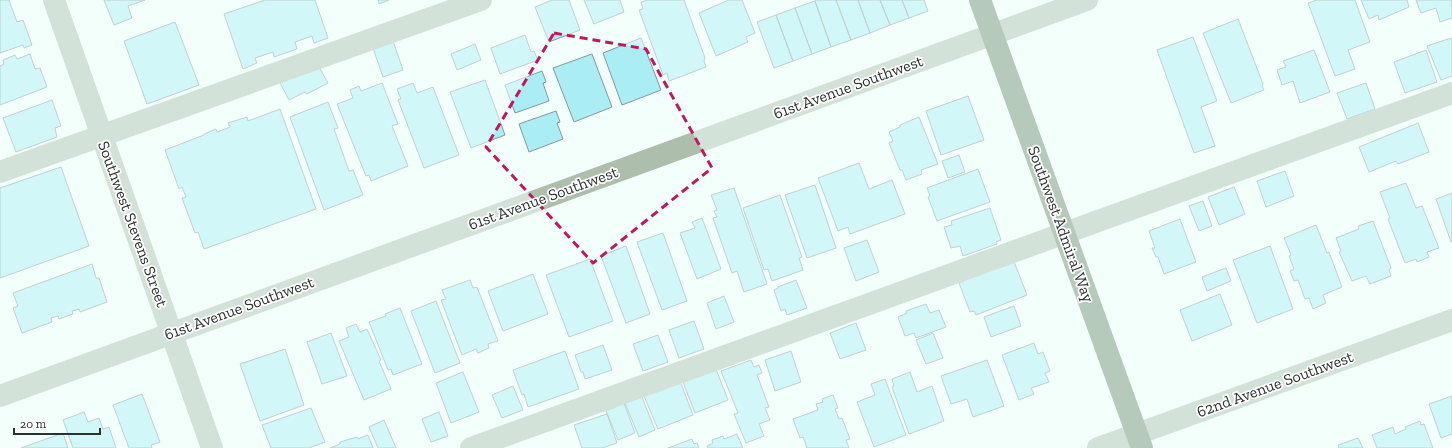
<svg xmlns="http://www.w3.org/2000/svg" width="1452" height="448" viewBox="0 0 1452 448" font-family="'Zilla Slab',serif">
<rect width="100%" height="100%" fill="#f2fffb"/>
<path fill="#abedf5" stroke="#84999b" d="M0,0H9L17,22L23,20L32,45L24,48L23,45L0,53Z
M104,0H145L128,6L132,18L114,25Z
M265,0H315L328,38L314,43L312,36L295,42L297,49L274,57L273,52L255,58L257,63L243,69L224,14Z
M378,0H389L379,4Z
M552,0H569L580,30L549,42L535,7Z
M584,0H620L624,12L594,24Z
M648,0H684L705,58L704,61L706,67L669,81L667,73L663,75L639,10L643,9L641,2Z
M729,0H742L755,33L746,37L748,42L716,56L699,13Z
M817,0H836L851,40L831,47L815,1Z
M836,0H858L870,33L851,40Z
M858,0H880L890,25L870,33Z
M880,0H902L909,18L890,25Z
M902,0H924L928,11L909,18Z
M1317,0H1355L1370,42L1348,50L1355,69L1335,76L1308,3Z
M1361,0H1407L1409,7L1379,20L1378,15L1369,19Z
M1416,0H1452V18L1440,22L1436,8L1421,13Z
M815,1L831,47L812,54L795,8Z
M795,8L812,54L793,61L776,15Z
M776,15L793,61L774,68L757,22Z
M1238,19L1263,84L1262,86L1264,90L1231,103L1203,33Z
M175,22L199,85L147,104L124,41Z
M525,35L531,52L534,51L538,60L500,74L491,48Z
M1193,37L1217,101L1201,107L1215,146L1194,153L1157,50Z
M641,38L661,90L622,105L603,53Z
M1451,38L1452,41V76L1441,80L1427,46Z
M393,41L403,70L383,77L373,48Z
M475,44L481,60L457,70L451,54Z
M1314,50L1330,92L1300,103L1293,81L1282,85L1277,70L1286,67L1283,61Z
M1426,50L1437,82L1405,93L1394,62Z
M30,54L35,69L40,68L47,87L0,105V66L4,64L3,60L15,55L17,59Z
M592,54L612,107L574,122L553,68Z
M318,65L328,83L307,94L305,92L289,100L279,81Z
M542,71L546,82L543,83L549,101L515,113L505,85Z
M485,80L505,135L471,148L450,92Z
M382,83L398,124L392,126L408,166L371,181L369,175L366,176L337,104L353,98L350,90L359,86L361,91Z
M413,83L417,93L433,87L459,155L424,168L398,100L401,99L397,89Z
M1366,83L1375,109L1347,119L1337,93Z
M968,96L984,140L941,155L926,111Z
M52,100L61,126L55,128L57,137L16,152L3,118Z
M328,102L338,128L334,129L349,171L353,170L363,195L324,210L290,117Z
M280,109L316,209L204,249L198,232L195,233L182,198L186,197L182,187L179,189L165,150L204,135V134L216,129L217,132L230,127L228,123L247,117L248,121Z
M556,111L560,122L557,123L563,139L529,152L519,124Z
M919,117L938,164L921,170L922,174L906,180L902,170H900L889,143L893,141L889,132L900,127V125Z
M1418,123L1429,152L1398,164L1396,161L1369,172L1359,147Z
M959,155L965,172L948,178L942,161Z
M859,163L869,189L892,180L905,214L850,234L848,227L838,231L818,178Z
M61,167L89,246L0,278V188Z
M978,169L990,202L937,221L928,197L930,196L927,188Z
M1285,171L1294,196L1266,207L1257,181Z
M1406,183L1416,208L1422,206L1439,248L1427,252L1429,257L1417,262L1416,259L1405,263L1388,219L1390,218L1380,192Z
M815,185L836,248L807,258L785,195Z
M1234,187L1245,214L1219,225L1208,197Z
M734,188L767,284L744,292L737,271L732,273L713,218L717,217L714,211L717,210L711,195Z
M1452,193V242H1451L1436,199Z
M780,195L802,257L799,258L803,270L772,281L768,269L764,270L743,208Z
M1203,201L1212,226L1199,231L1189,206Z
M990,208L1001,240L996,242L997,244L963,256L960,246L951,248L944,227L952,225L951,221Z
M702,218L721,269L697,279L680,233L695,228L692,222Z
M1180,219L1196,262L1164,274L1158,257H1156L1152,248H1155L1149,231Z
M1373,221L1391,268L1389,270L1391,276L1370,284L1366,276L1352,281L1339,252L1341,251L1336,238L1359,229L1358,226Z
M1316,225L1327,253L1329,252L1342,287L1323,295L1326,303L1313,309L1309,298L1305,299L1298,280L1294,281L1290,271L1294,269L1289,256L1291,255L1284,238Z
M663,233L687,301L662,310L637,242Z
M867,240L879,272L856,281L844,248Z
M626,246L650,314L626,323L601,256Z
M1270,246L1293,309L1257,323L1233,260Z
M590,259L613,321L569,337L546,275Z
M1013,259L1027,295L976,315L974,311L970,312L959,283L964,281L963,279Z
M92,264L96,278H99L107,302L80,312L79,309L72,311L73,314L59,319L58,316L51,318L52,322L22,333L13,308L18,306L13,293Z
M1226,268L1231,281L1207,291L1202,277Z
M533,274L548,314L503,331L488,291Z
M470,280L473,288L477,287L498,341L488,344L489,348L478,353L476,349L462,355L441,300L446,299L442,290Z
M796,280L807,308L787,315L785,309L781,311L774,290L778,288V287Z
M1220,294L1232,325L1192,341L1180,310Z
M724,296L734,322L716,329L707,303Z
M436,301L460,363L435,373L411,311Z
M926,304L930,313L939,310L946,327L916,338L914,333L905,336L898,317L907,313L906,311Z
M1014,306L1021,326L991,337L984,317Z
M400,308L422,364L393,375L391,369L388,370L369,322L386,316L385,314Z
M694,321L704,349L679,358L669,330Z
M856,323L866,350L840,359L830,333Z
M356,324L360,332L367,329L381,360L379,361L391,389L364,400L339,341L349,337L346,328Z
M331,333L347,376L322,384L307,342Z
M933,333L943,358L926,364L916,340Z
M658,335L668,362L643,371L633,344Z
M1034,343L1038,354L1043,352L1050,371L1045,373L1049,382L1031,388L1034,394L1019,400L1002,355Z
M603,345L612,370L585,379L583,372H581L575,355Z
M285,349L304,405L260,421L240,364Z
M565,351L579,389L528,407L524,394L522,395L513,370Z
M791,351L801,382L775,391L765,360Z
M751,360L754,367L759,365L762,373L757,375L769,407L765,408L770,420L759,424L764,436L746,443L734,414L738,413L721,371Z
M987,360L1004,406L973,417L967,399L951,404L941,376Z
M716,369L728,400L695,413L683,382Z
M463,372L479,412L451,423L436,383Z
M910,372L917,392L932,386L944,421L909,434L892,387L894,386L892,379Z
M885,379L906,435L874,447L857,402L875,395L871,384Z
M680,381L693,415L658,429L644,396Z
M513,386L523,410L502,418L492,395Z
M142,394L160,442L151,445L152,448H129L113,405Z
M833,395L838,408L835,409L839,419L842,418L850,439L846,440L849,448H807L803,437L800,438L793,419L818,410L816,404L823,402L822,399Z
M1452,396V434L1441,438L1429,404Z
M642,397L655,430L639,437L625,403Z
M624,403L635,433L618,440L606,411Z
M311,408L325,442L309,448H271L262,425Z
M84,412L88,422L99,418L103,429L109,427L116,448H73L63,420Z
M439,412L448,436L431,442L422,419Z
M607,414L617,443L602,448H582L574,425Z
M384,420L396,448H378L369,427Z
M1420,421L1421,425L1424,424L1433,448H1377L1372,435L1393,427L1395,434L1406,429L1405,427Z
M63,433L68,448H21Z
M737,434L743,448H708L707,446L713,443L712,440L723,436L724,439Z
M368,435L373,448H330L340,444V442L357,437L358,439Z
M1358,438L1363,448H1339L1338,445Z
M692,439L694,444L697,443L699,448H668Z"/>
<g fill="none" stroke-linecap="round" stroke-linejoin="round">
<path stroke="#adbead" stroke-width="22" d="M54,0L212,448
M0,172L481,0
M0,396L1087,0
M471,448L1452,93
M1098,448L1452,320"/>
<path stroke="#6c8a6c" stroke-width="22" d="M980,0L1142,448"/>
</g>
<path d="M0 0H1452V448H0ZM554,33L646,49L712,168L593,263L486,147Z" fill="#f2fffb" fill-opacity=".55" fill-rule="evenodd"/>
<path fill="none" stroke="#c2185b" stroke-width="3" stroke-dasharray="8 5" stroke-linejoin="round" d="M554,33L646,49L712,168L593,263L486,147Z"/>
<g text-anchor="middle" dominant-baseline="central" stroke-width="3.5" stroke-linejoin="round" paint-order="stroke">
<g font-size="16" fill="#2a322f" stroke="#fff">
<text transform="translate(848 87) rotate(-20)">61st Avenue Southwest</text>
<text transform="translate(543 198) rotate(-20)">61st Avenue Southwest</text>
<text transform="translate(133 224) rotate(70)">Southwest Stevens Street</text>
<text transform="translate(1061 224) rotate(70)">Southwest Admiral Way</text>
<text transform="translate(239 308) rotate(-20)">61st Avenue Southwest</text>
<text transform="translate(1275 384) rotate(-20)">62nd Avenue Southwest</text>
</g>
</g>
<path d="M14 428v6h86v-6" fill="none" stroke="#2a322f" stroke-width="2"/>
<text x="20" y="428" font-size="12" fill="#2a322f" stroke="#ffffff" stroke-width="3" paint-order="stroke">20 m</text>
</svg>
